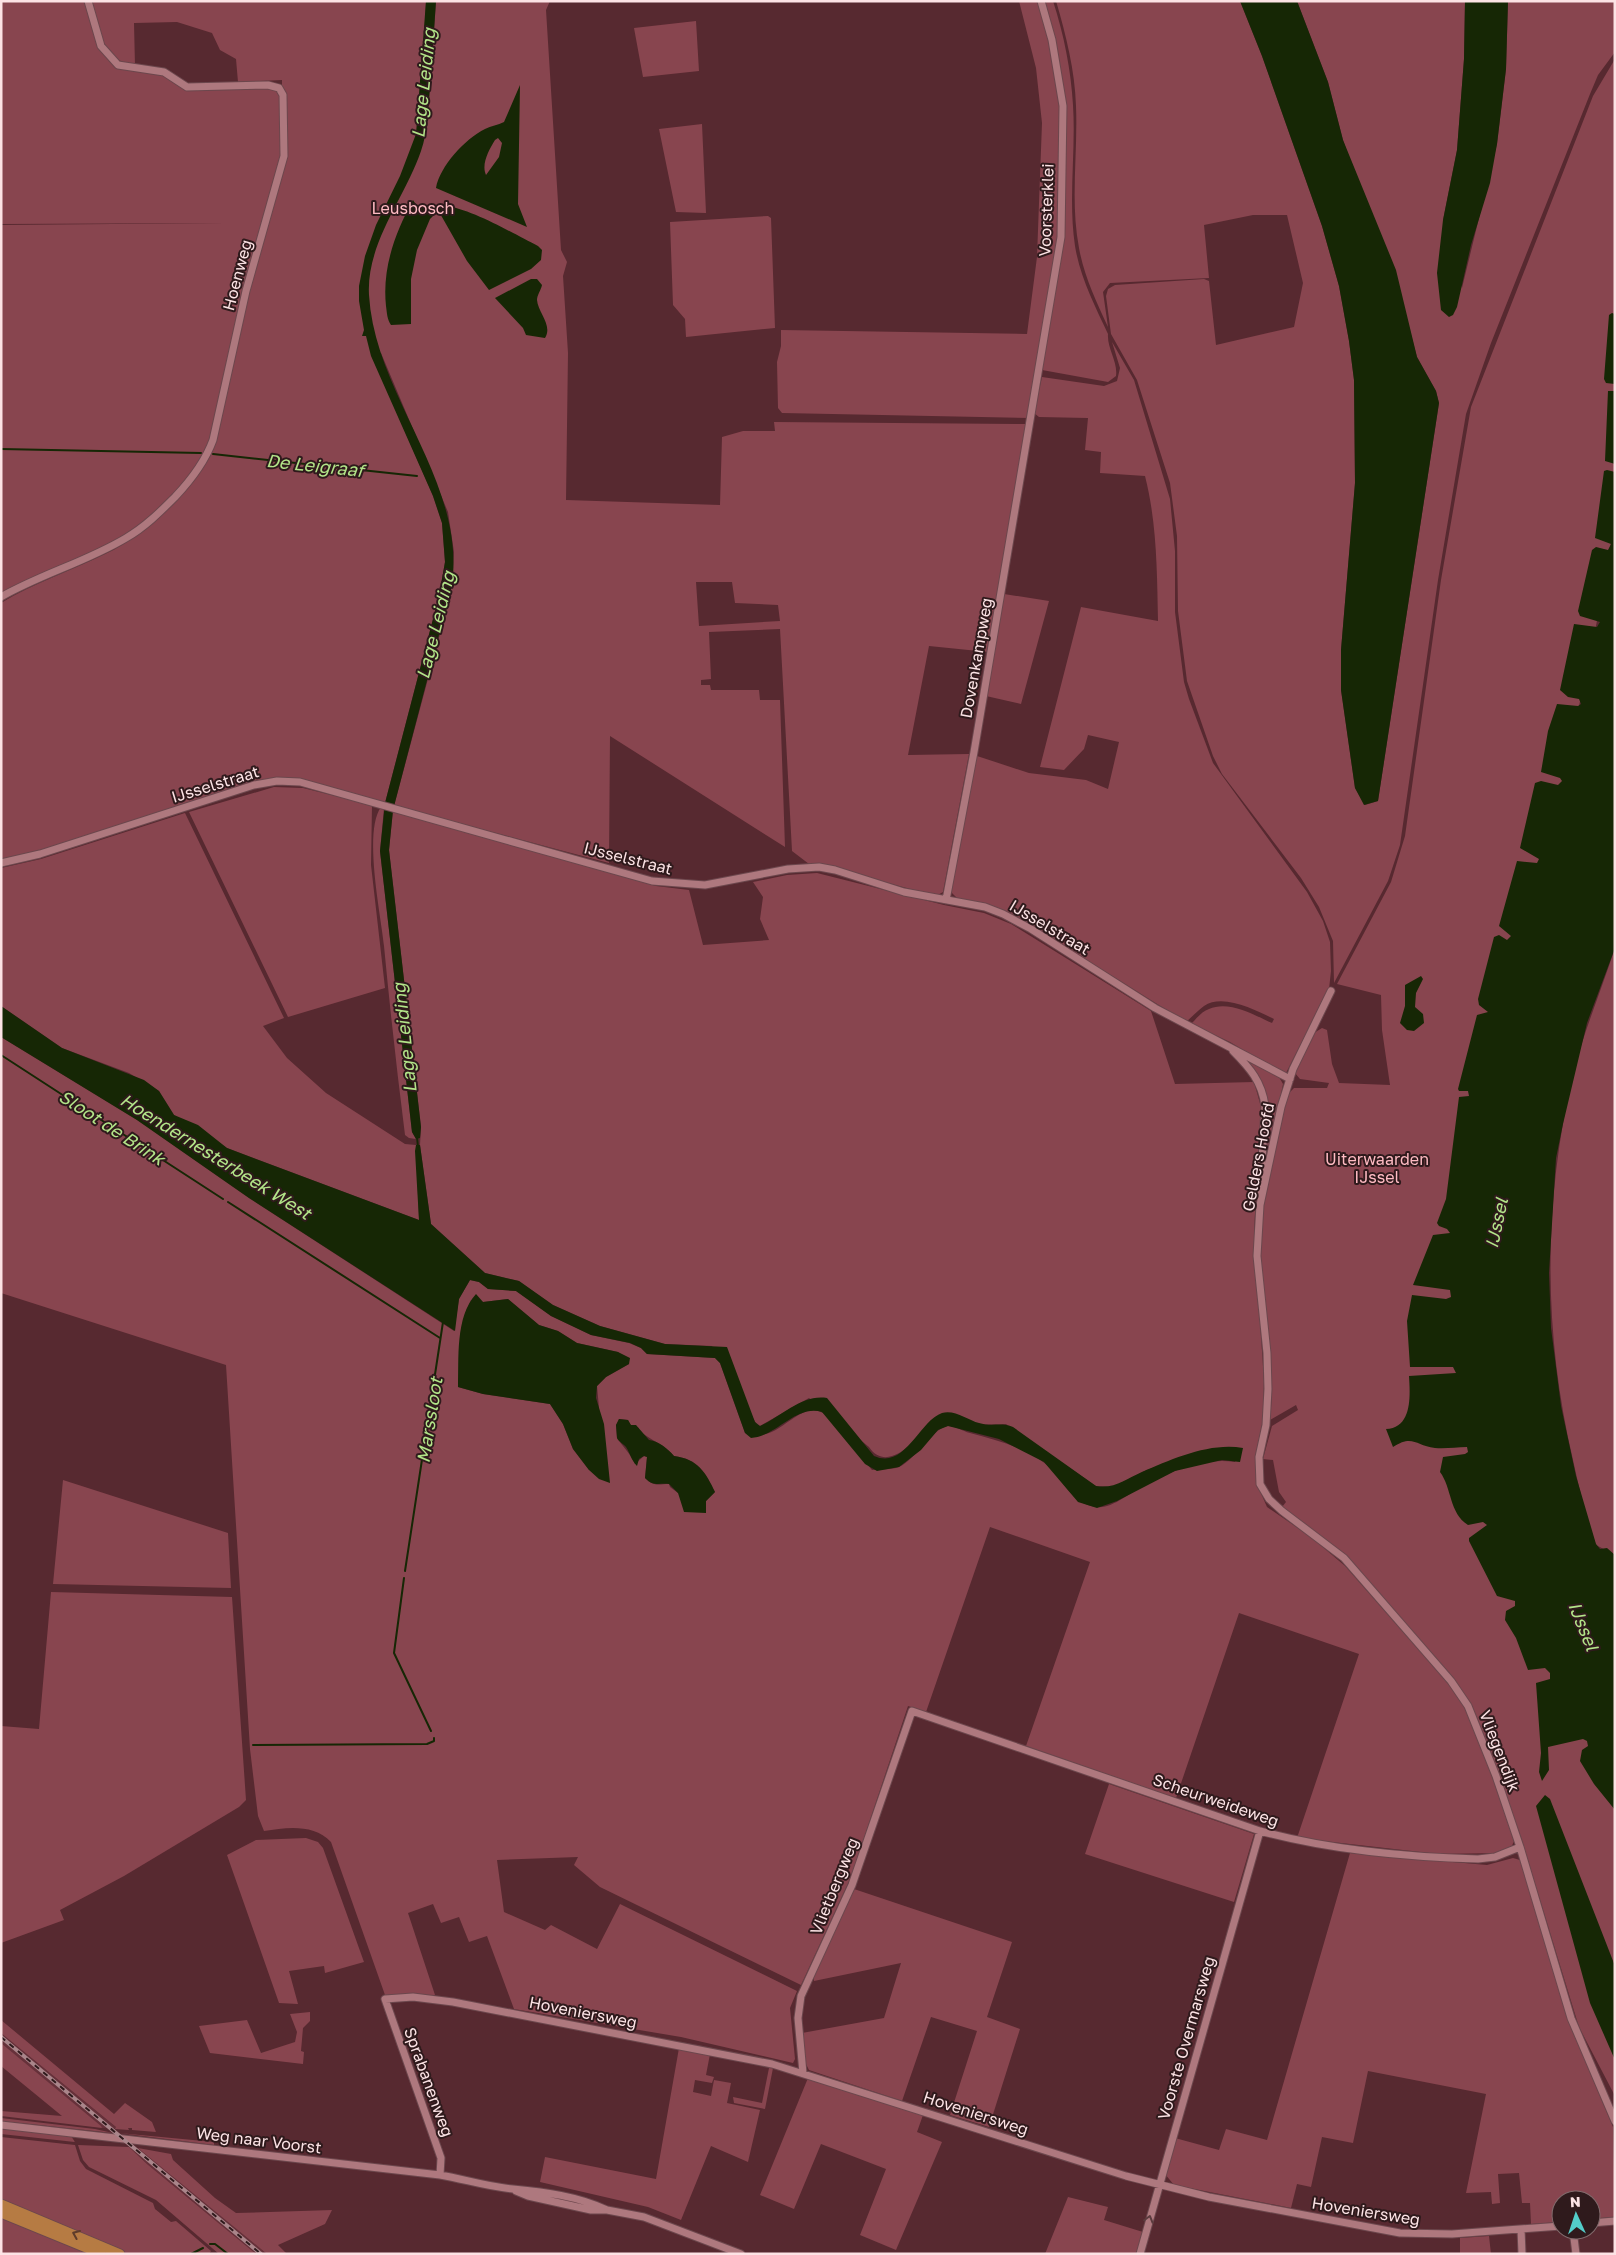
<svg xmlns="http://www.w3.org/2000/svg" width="1616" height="2255" viewBox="0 0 1616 2255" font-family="'Golos Text',sans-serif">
<rect width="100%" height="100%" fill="#572930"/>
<path fill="#66313a" d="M1,2033L117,2128H102L1,2043Z
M129,2147L138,2148L144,2152L267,2254H256L147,2164Z"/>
<path fill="#88454f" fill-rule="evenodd" d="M1,1H86L98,44L121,67L165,71L186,87H282V80L238,82L236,59L220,50L212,33L177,22L134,23L135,66C102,60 99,30 92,1H426L423,62L432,61L436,1H550L546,10L561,250L567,262L563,276L568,353L566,500L720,505L722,437L743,431H775L774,422L1029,424L988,652L929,646L908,755L969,754L943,892L936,896L818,864H809L792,851L780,629L709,632L711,679L701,680V685H710L711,690H759L760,700H780L785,847L610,736L609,863L394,806L444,619L452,585L454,552L448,512L381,353H371L433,496L442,523L445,562L439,596L385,803L309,782L274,780L1,862V603C34,583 70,571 105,554C148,534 184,498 209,457L194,470L163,506L130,534L1,595V225L225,223L1,224ZM696,582H732L735,603L778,605L780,621L699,626Z
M1019,1H1039L1050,41L1060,107L1059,236L1030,418L782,413L778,408L777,362L781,346V330L1027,334L1037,257L1042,123L1036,68Z
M1044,1H1053C1064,35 1071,70 1073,105C1076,152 1068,199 1075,246C1080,277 1095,306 1108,334C1107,349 1118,361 1116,376L1108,382L1042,370L1063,237L1065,119Z
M1056,1H1240L1262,56L1322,226L1339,286L1349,341L1354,380L1355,483L1341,650V690L1355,788L1365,805L1378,801L1439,403L1436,391L1417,357L1408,323L1343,140L1328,82L1297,1H1465L1464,59L1457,150L1443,220L1462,288L1497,144L1506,69L1508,1H1615V52L1598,75L1590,94L1491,343L1466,414L1438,580L1400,845L1388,881L1334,983L1333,941L1319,907L1301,878L1222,774L1213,756L1187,681L1178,611L1177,536L1170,483L1137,380L1111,334L1106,296L1108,289L1115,285L1204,279L1209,281L1216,345L1294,327L1303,283L1287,215H1253L1204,225L1209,278L1110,283L1103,292L1108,327C1096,301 1084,276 1079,248C1070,201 1078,154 1076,106C1075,71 1066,35 1056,1Z
M696,21L699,71L643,77L634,28Z
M1615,59V521L1596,626L1562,786L1498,1019L1615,1782V2096L1579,2027L1521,1838L1478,1720L1468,1699L1426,1647L1330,1544L1282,1507L1286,1502L1279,1492L1273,1460L1263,1459L1272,1426L1298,1410L1296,1405L1270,1420L1272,1394L1259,1242L1261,1219L1282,1109L1289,1093L1294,1088H1327L1329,1083L1300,1079L1295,1073L1314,1033L1322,1028L1327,1030L1332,1064L1339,1083L1390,1085L1382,1030L1381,995L1337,984L1391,882L1405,836L1441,580L1471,407L1593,96Z
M702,124L706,213L676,212L659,129Z
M768,216L771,218L775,328L686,337L685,319L673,305L670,222Z
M1112,342L1134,380L1170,499L1175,551V612L1184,682L1189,699L1213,763L1307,892L1323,921L1330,942L1331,971L1329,989L1286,1073L1278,1071L1230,1042L1191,1024C1196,1019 1202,1011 1209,1009C1229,1000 1254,1015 1272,1023L1274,1019C1255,1010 1223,993 1204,1006C1197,1011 1192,1017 1186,1022L1024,921L987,905L957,898L952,893L950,887L974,755L1029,773L1086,780L1108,789L1119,742L1088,735L1084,749L1064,770L1040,767L1081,607L1158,621C1157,572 1157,523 1145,476L1100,473L1101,452L1085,450L1088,418L1039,417L1034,413L1042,377L1104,386L1117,381L1120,368Z
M1004,594L1049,601L1021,704L986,696Z
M274,787L303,788L372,805L371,865L385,988L288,1017L189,812Z
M381,807L384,808L380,851L412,1132L416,1139L409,1138L405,1135C397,1072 390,1009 384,946C381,915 363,832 381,807Z
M393,810L656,886L689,890L703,945L769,940L760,919L763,897L753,882L787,875L817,873L944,905L984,913L1011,924L1151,1011L1175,1084L1254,1082L1261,1107L1254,1232L1264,1381L1263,1420L1256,1453V1482L1267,1507L1311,1537L1345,1566L1443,1677L1461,1701L1475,1725L1514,1841L1511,1848L1500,1853L1438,1854L1297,1838L1359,1654L1239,1613L1176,1798L1026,1746L1090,1562L990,1527L926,1712L908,1706L851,1877L801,1985L600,1887L574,1865L578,1857L497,1860L504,1912L545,1930L551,1925L597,1949L620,1904L797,1991L790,2008L795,2059L793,2063L681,2037L514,2009L487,1936L469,1942L459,1917L441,1923L433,1904L408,1913L435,1995H385L331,1842C314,1824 288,1827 264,1831L258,1816L250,1749L226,1365L1,1293V1037L137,1120L249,1198L454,1331L459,1299L470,1280L479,1282L488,1289L516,1291L551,1316L591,1335L629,1343L641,1348L647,1354L715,1358L720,1363L745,1433C752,1433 762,1436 769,1433C787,1427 807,1399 826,1415L872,1470C880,1469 891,1470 899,1467C915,1460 934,1427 948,1426C956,1426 962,1431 970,1433C995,1440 1022,1446 1043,1462C1063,1476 1070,1505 1097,1507C1112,1509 1131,1492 1144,1485C1171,1471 1205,1457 1235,1462L1242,1449L1181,1457L1142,1472L1113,1487L1096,1486L1006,1424C981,1426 956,1422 931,1420C919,1438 888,1475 869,1447L809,1398L760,1426L757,1425L712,1346L665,1344L600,1326L553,1305L519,1281L485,1273L431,1224L420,1145L421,1127L389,850ZM479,1299L483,1302L508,1299L539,1325L558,1331L577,1343L618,1352L629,1364L606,1377L597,1386L599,1408L589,1470L573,1449L563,1424L550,1404L483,1394L458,1387L461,1333L466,1311L471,1300ZM619,1419L628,1420L631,1426L639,1428L638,1430C650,1440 664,1444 674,1456C698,1459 706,1473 715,1492L706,1501L678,1493L670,1487L669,1484C658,1484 654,1487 645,1478L647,1457L644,1456L635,1464C630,1453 623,1447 617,1438L616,1425Z
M185,813L284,1018L263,1026L287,1058L326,1093L405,1144L416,1145L419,1220L227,1148L174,1115L159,1091L129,1073L62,1048L1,1006V868L41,859Z
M1615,948V1555L1596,1545C1586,1518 1579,1488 1573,1460C1543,1332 1543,1203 1573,1074C1584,1031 1601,991 1615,948Z
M1239,1053L1279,1077L1283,1084L1263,1187L1266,1095L1257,1074Z
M63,1480L228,1533L231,1588L53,1584Z
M51,1592L232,1597L246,1800L239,1807L124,1876L60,1910L64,1920L1,1943V1726L39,1729Z
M1109,1784L1254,1834L1234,1902L1085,1854Z
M306,1838L318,1842L323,1848L364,1962L325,1973L324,1966L289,1971L298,2004L279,2003L227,1855L256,1840Z
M1350,1853L1487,1865L1513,1858L1520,1860L1573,2032L1613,2127L1615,2217L1591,2219V2200H1561V2222L1531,2224L1530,2203H1522L1519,2173L1498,2174L1500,2203L1492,2204L1491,2192L1466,2193L1486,2094L1368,2071L1353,2143L1322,2137L1311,2187L1297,2184L1291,2208L1174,2185L1165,2174L1175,2138L1219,2150L1226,2129L1267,2140Z
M854,1889L1012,1942L987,2017L1020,2029L989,2127L950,2115L977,2031L931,2017L902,2101L809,2070L805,2062L802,2033L884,2018L901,1963L814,1981V1975Z
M310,2012V2021L303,2028L301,2051L304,2052L303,2064L210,2053L199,2026L247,2020L261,2053L295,2042L297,2032L290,2014Z
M1,2020L114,2114L125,2103L152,2122L156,2132L132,2130V2128H128L129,2130L115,2129L116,2127L1,2033Z
M1,2043L101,2126L102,2128L1,2116V2111L62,2116L1,2066Z
M679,2048L710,2054L706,2075L714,2077L712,2083L695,2080L693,2092L711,2096L714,2080L731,2083L727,2103L760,2110L748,2162L711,2146L681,2220L648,2207L540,2182L545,2157L656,2179Z
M769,2068H773L765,2109L734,2103L733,2097L762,2103Z
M808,2078L923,2115L917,2132L942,2142L896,2250L860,2235L886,2169L821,2144L794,2209L760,2195Z
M1,2118L95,2129L113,2133L1,2121Z
M1,2129L71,2136L75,2142L1,2134Z
M119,2133L214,2142V2145Z
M1,2137L75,2145L80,2161L86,2169L153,2203L155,2209L171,2222L176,2221L211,2251L209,2254H127L1,2202Z
M78,2145L129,2147L147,2164L256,2254H219L156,2200L89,2167L83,2160Z
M138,2148L171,2154L173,2160L215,2198L236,2213L332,2210L325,2224L278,2245L287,2254H267Z
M1068,2197L1108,2207L1104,2220L1143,2232L1137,2254H1045Z
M1,2215L96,2254H1Z
M1489,2236L1491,2254H1460V2238Z"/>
<path fill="#162705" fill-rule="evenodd" d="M426,1H436C434,30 432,59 430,88C428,109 428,131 421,151C405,198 366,243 369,295C375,397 466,480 452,585L393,810L389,850L421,1127L420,1138L416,1139L412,1132L380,851L385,803L439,596L445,562L442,523L433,496L371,356L366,336H362L364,330L359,301V286L365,256L376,225L400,176L416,134Z
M1240,1H1297L1328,82L1343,140L1396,270L1417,357L1436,391L1439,403L1378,801L1364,805L1355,788L1341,690V650L1355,483L1354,380L1349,341L1339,286L1322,226L1262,56Z
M1465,1H1508L1506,69L1497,144L1490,183L1471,245L1457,307L1453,315L1449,317L1441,310L1437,273L1443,220L1457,150L1464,59Z
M520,85L518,204L527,227L436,188C440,166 465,139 485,129C491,126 498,125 504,122ZM498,138L502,143L499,157L486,175C481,164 489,150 495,140Z
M413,200C420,213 433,204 445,206C470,208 514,234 538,246L542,250L541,260L531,269L489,290L467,261L442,217L440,214H435L430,219L417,250L411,279V324L391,325C387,319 387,313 386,306C382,268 395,233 413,200Z
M531,279H537L542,285C541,290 537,295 537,300C538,313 553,325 545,338L526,335L523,328L495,298Z
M1612,313L1615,314V384L1606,383L1604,379L1609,315Z
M1608,391H1615V464L1605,461Z
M1607,470L1615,472V948L1587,1023L1563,1124L1556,1158L1549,1273L1551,1328L1561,1406L1576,1476L1596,1544L1600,1549L1607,1548L1615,1555V1810L1594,1784L1580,1761L1582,1750L1588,1746L1587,1741L1583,1739L1548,1747L1549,1770L1542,1781L1539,1772L1541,1753L1536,1683L1550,1679V1673L1545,1668L1528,1670L1516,1638L1505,1620L1506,1611L1515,1606V1601L1497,1596L1469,1541V1538L1487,1525L1483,1522L1468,1525C1449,1513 1452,1488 1440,1472L1443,1457L1465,1454L1468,1452L1467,1447C1456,1447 1446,1449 1435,1448C1416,1446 1413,1434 1393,1447L1386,1429C1413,1428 1410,1394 1409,1376L1456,1373L1453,1367H1410L1407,1321L1412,1295L1446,1299L1451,1297L1450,1290L1413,1285L1433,1235L1450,1233L1447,1229L1439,1226L1437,1223L1446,1199L1459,1097L1469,1096L1468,1091H1459L1458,1089L1477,1015L1488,1012L1479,1005L1478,999L1494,937L1499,935L1507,940L1511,936L1499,926L1517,861L1537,863L1539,859L1520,848L1535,783L1541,781L1558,785L1562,781L1560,778L1541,772L1548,731L1557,704L1578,706L1581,704L1579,699L1568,697L1560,690L1574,624L1597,627L1600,622L1580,616L1578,611L1592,550L1596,547L1608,550L1611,544L1595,538L1604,471Z
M1421,976L1423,979L1416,993L1415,1007L1423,1014L1424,1023L1414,1031L1407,1030L1400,1023L1405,1006V985Z
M1,1006L62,1048L144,1080L159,1091L174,1115L198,1125L227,1148L419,1220L415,1151L416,1145H420L431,1224L485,1273L519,1281L553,1305L600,1326L665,1344L727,1347L755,1422L760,1426C782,1416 802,1394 827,1398L874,1456C905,1470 919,1421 942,1413C954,1409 968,1420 979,1423C991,1427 1002,1422 1013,1427L1096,1486C1115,1489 1126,1479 1142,1472C1172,1459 1210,1442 1243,1448L1240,1462L1222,1460L1175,1471L1117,1501L1097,1508L1078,1502L1044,1462L999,1439L948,1426L938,1430L921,1450L899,1467L877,1471L865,1464L822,1412C796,1404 776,1437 751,1438L745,1433L720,1363L715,1358L647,1354L641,1348L630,1343L591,1335L551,1316L516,1291L488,1289L479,1282L470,1280L459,1299L455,1331L249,1198L137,1120L1,1037Z
M476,1294L483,1302L508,1299L539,1325L558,1331L577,1343L618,1352L630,1358L629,1364L606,1377L597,1386L596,1398L604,1424L610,1483L599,1479L589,1470L573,1449L563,1424L550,1404L483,1394L458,1387C459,1359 455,1317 476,1294Z
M619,1419L628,1420L631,1425H636L649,1440C659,1441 668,1449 674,1456C698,1459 706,1473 715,1492L706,1501V1513L684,1512L678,1493L669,1484C658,1483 654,1487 645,1478L647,1457L644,1456L639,1459L637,1466C631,1460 630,1453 626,1447C624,1444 619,1442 617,1438L616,1425Z
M1545,1795L1550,1799L1615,1966V2060L1590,2003L1536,1806Z"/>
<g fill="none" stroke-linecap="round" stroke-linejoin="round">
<path stroke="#162705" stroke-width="2" d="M1,449L201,453
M213,454L417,476
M1,1055L223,1199
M417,1137L418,1147
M228,1202L440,1338
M405,1571L443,1322
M404,1578L394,1653L431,1731
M253,1745L427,1744L434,1741V1738
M210,2244H215L228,2254
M191,2254L203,2248"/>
<defs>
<path id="minor" d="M1,597C41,574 86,562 126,538C145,527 160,512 175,497C192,479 205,462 213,440L246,291L284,156L283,95L279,88L268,85L187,87L164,72L118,65L101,46L88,1
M1,863L40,854L254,785L277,781L300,782L652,881L705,885L788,869L819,867L835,870L904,892L985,907L1003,914L1031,929L1155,1008L1290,1079
M946,900L974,752L1061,237L1063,106L1052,40L1041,1
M1331,991L1293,1069L1281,1107L1260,1205L1257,1256L1267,1353L1268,1389L1266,1425L1259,1457L1260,1484L1269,1499L1282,1511L1344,1558L1451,1681L1468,1706L1496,1776L1520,1847L1571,2018L1615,2121
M1233,1051C1250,1068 1262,1082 1265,1106L1260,1197
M803,2073L798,2018L801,1996L852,1885L912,1711L1260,1831C1330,1850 1406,1857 1478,1859L1495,1857L1520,1847
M1,2125L440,2175C464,2179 488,2187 513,2189C544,2192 578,2196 607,2210
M440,2175L441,2158L385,1999L413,1997L453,2002L772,2064L1126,2176L1209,2197L1400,2233L1452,2234L1561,2226
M516,2191L528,2196L591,2210H607L644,2217L741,2254
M1591,2223L1615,2221
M1521,2229L1522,2254
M1573,2230L1576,2254
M1140,2254L1260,1831"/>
<path id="major" d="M1,2204L120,2254
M1,2213L101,2254"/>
</defs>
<use href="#minor" stroke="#6c474d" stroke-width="9"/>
<use href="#major" stroke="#6c474d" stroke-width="11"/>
<use href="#minor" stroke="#ae787e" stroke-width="7"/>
<use href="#major" stroke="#b67b43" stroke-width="9"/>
<defs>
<path id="rail" d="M1,2037L261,2254"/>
</defs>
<use href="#rail" stroke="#a9858a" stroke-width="4"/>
<use href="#rail" stroke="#2f1a1c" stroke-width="2" stroke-dasharray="5.5" stroke-linecap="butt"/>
</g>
<defs><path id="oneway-chevron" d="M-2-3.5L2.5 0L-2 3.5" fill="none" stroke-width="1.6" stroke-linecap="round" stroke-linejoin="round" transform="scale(1.25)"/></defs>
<use stroke="#5b3b3e" href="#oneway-chevron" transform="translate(1149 2219) rotate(-74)"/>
<use stroke="#5e3c2a" href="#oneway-chevron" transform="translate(76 2234) rotate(-157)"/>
<g text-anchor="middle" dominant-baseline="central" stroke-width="4" stroke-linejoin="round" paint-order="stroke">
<g font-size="16" fill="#ffbbc3" stroke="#2f1a1c">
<text x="413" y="208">Leusbosch</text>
<text x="1377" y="1159">Uiterwaarden<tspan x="1377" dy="18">IJssel</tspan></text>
</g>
<g font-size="16" fill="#fce3e5" stroke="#2f1a1c">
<text transform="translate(1046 210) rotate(-88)">Voorsterklei</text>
<text transform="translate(237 275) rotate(-75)">Hoenweg</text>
<text transform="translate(976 658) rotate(-80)">Dovenkampweg</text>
<text transform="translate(215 784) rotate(-17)">IJsselstraat</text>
<text transform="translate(628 858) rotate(14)">IJsselstraat</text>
<text transform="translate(1050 927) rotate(31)">IJsselstraat</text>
<text transform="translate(1258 1157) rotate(-79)">Gelders Hoofd</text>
<text transform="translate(1500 1751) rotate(69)">Vliegendijk</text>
<text transform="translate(1216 1800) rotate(19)">Scheurweideweg</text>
<text transform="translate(834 1886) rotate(-68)">Vlietbergweg</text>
<text transform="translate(583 2012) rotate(11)">Hoveniersweg</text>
<text transform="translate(1186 2038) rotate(-74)">Voorste Overmarsweg</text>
<text transform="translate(429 2082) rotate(70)">Sprabanenweg</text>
<text transform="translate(976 2113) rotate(18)">Hoveniersweg</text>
<text transform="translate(259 2140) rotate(7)">Weg naar Voorst</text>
<text transform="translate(1366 2211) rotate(9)">Hoveniersweg</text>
</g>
<g font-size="18" font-style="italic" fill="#b3e589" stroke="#2f1a1c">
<text transform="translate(423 83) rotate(-84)">Lage Leiding</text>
<text transform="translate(315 465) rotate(6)">De Leigraaf</text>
<text transform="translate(435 625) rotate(-76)">Lage Leiding</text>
<text transform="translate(404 1038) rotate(-96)">Lage Leiding</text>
<text transform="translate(112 1127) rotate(33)">Sloot de Brink</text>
<text transform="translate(216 1156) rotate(32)">Hoendernesterbeek West</text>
<text transform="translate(1496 1223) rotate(-78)">IJssel</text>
<text transform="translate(429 1420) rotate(-81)">Marssloot</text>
<text transform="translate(1584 1626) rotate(68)">IJssel</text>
</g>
</g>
<rect width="1616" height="2255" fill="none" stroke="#fce3e5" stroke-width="5"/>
<g transform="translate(1576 2215) rotate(357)"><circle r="24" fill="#2f1a1c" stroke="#816a6c"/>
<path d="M0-4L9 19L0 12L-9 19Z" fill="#53cdc9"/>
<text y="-8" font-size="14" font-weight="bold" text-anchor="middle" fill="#fce3e5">N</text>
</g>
</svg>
